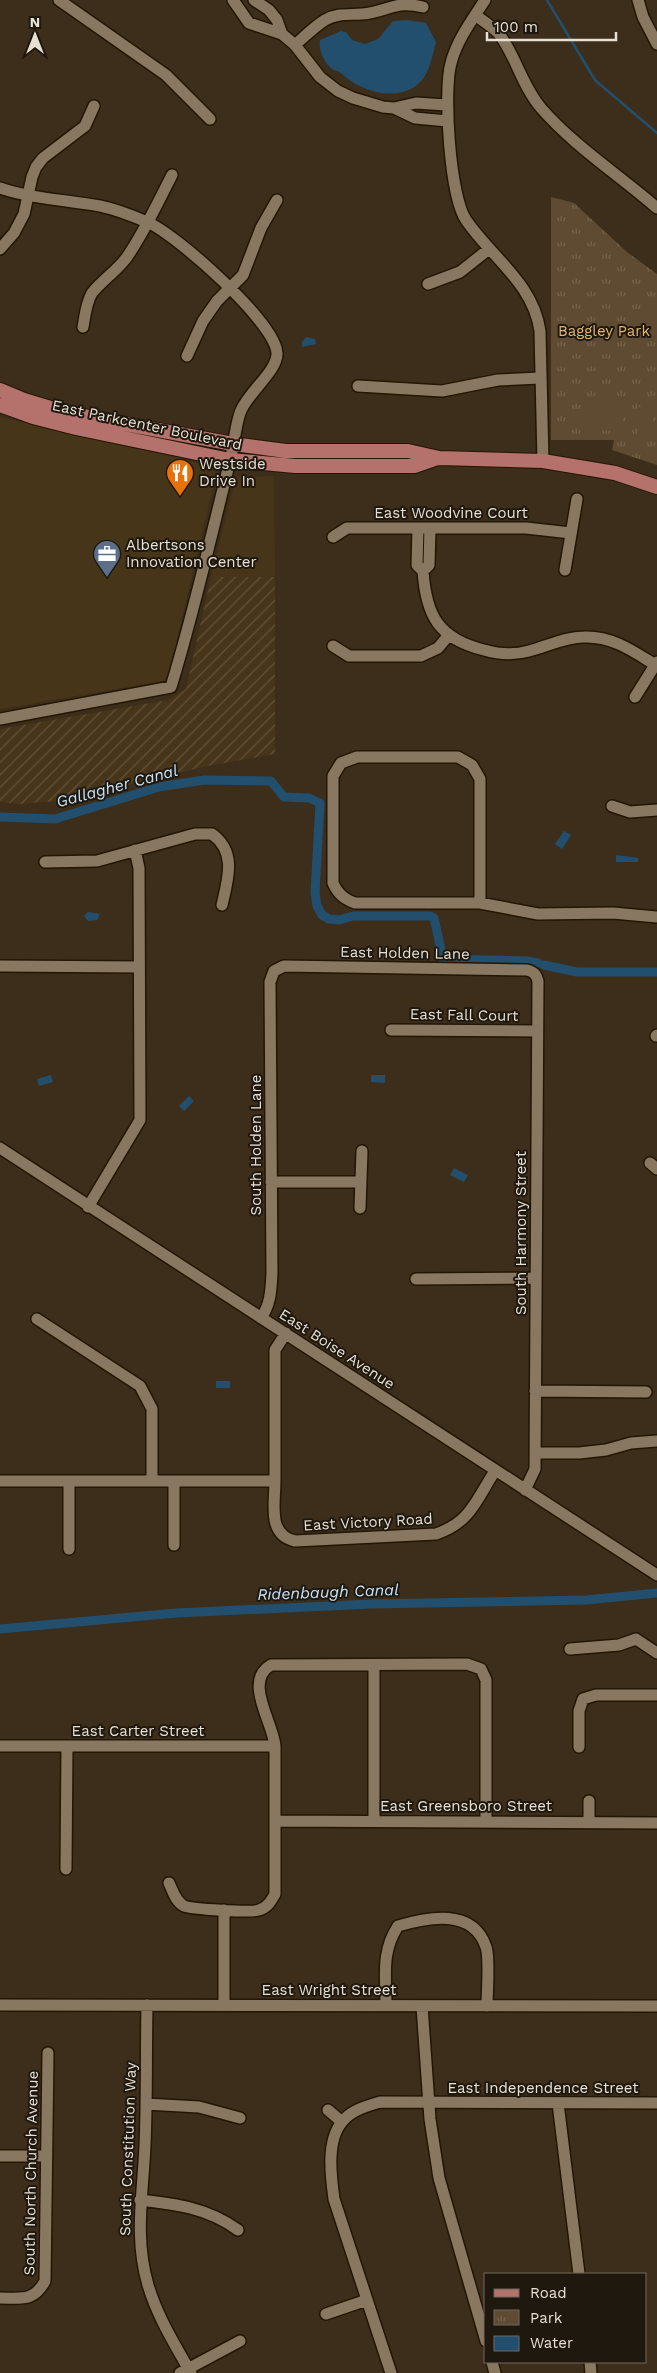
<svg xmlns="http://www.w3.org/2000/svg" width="657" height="2373" viewBox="0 0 657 2373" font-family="'Work Sans',sans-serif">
<defs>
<pattern id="industrial-furrows" width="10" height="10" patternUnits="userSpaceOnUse" patternTransform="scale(1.25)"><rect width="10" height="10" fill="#47351a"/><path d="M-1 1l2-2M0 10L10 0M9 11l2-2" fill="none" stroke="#62523a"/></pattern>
<pattern id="park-tufts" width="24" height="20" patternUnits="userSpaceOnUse" patternTransform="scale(1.25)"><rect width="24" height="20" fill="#5e4b31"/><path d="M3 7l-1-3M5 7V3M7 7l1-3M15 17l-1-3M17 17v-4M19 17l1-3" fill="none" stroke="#75654e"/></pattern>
</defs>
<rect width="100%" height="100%" fill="#3c2e1a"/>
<path fill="#47351a" d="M0,417L177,457L197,463L215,471V479L169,673L164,681L0,709Z
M274,476L275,577H211L236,477Z"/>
<path fill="url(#industrial-furrows)" d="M211,577H275V754L208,766L59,801L19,804L0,802V729L168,700L186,689Z"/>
<path fill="url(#park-tufts)" d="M551,197L574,203L627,252L657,274V465L612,450L614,440H551Z"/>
<path fill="#5e4b31" d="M640,309H657V341H640Z
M584,399L623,400L622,431L584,430Z
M637,407H652V438H637Z"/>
<path fill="#224f6e" d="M407,20L426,23L436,42C433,53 430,70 423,79C402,105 360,92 341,73C339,71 336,71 334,70C325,65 318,50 320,40L341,31L346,32L352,40L365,44L378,39L393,21Z
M306,337L315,339L316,344L302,347V342Z
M564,831L571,835L562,849L555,844Z
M616,855L638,858V862H616Z
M88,912L100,914L97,920L88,921L84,916Z
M51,1075L53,1082L39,1086L37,1079Z
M371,1075H385V1083L371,1082Z
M189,1096L194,1101L184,1111L179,1106Z
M454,1168L468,1175L464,1182L450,1175Z
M216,1381H230V1388H216Z"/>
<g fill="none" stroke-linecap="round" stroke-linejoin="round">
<path stroke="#224f6e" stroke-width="2.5" d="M547,0L595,80L657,133"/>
<path stroke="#224f6e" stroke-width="9" d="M0,817L55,819L159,787L204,780L271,781L284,797L309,798L320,803L315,893L317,906L322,915L329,919L339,920L353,916H430L434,918L443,959L527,961L538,963
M544,965L577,972H657
M0,1629L176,1613L371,1604L586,1600L657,1593"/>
<defs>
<path id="minor" d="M59,0L166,75L210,119
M233,0L249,23L282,34
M254,0L269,10L277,20L282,34L295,45L320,77L338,91L353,98L383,107L394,108L416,103L446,105
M485,0C472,20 457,40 451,63C443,91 450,197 466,220C492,258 533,283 540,331L543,461
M638,0L643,17L657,44
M475,15C483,21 492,26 499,34C515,54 522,86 541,108C575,147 618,174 657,208
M295,45C304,37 314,27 325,20C337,13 349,15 362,14C388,12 393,0 423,7
M394,108L415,118L448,121
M0,188C32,199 67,200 100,206C115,209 133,216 147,222C176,234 275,322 277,353C278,371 246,394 240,413C235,428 234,445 230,461C211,536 194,612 171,687L0,719
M0,249L14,233L24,214L32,177L36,167L43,158L85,126L94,106
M428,284L460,272L489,249
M83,327C85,316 86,303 92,293C102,280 117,271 127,257C145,231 158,202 172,175
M187,356L203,321L217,301L243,275L261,228L277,200
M358,386L442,391L498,380L540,378
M418,528L417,565L423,571L429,565L430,528
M333,537L347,528H526L571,533
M565,570L577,499
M423,571C426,616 439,639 484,650C498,654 515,655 529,651C548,646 565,637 584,637C613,636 634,652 657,666
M333,646L349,656H421L438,648L448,636
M635,697L657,662
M612,806L630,812L657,810
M45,862L97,861L195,834H212C237,852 228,879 222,905
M480,903V779L472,765L458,757H357L341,763L333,776V883C338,894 344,899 355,903H480L538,914L613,913L657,917
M0,966L139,967
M391,1030L537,1031
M656,1036L657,1035
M0,1148L657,1575
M650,1163L657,1169
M271,1182H361
M88,1207L140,1120L139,868L135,850
M360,1208L362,1151
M416,1279L536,1278
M261,1318C271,1304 271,1289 272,1273L270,982L274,971L284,966L527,970C534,972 536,974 538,981L535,1469L525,1490
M37,1319L140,1386L152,1409V1481
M535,1391L646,1392
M535,1453H579L606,1450L631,1443L657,1441
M0,1481H275C275,1503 267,1535 295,1541L436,1534C471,1522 476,1500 495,1471
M275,1481V1350L286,1333
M174,1545V1481
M69,1549V1481
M570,1649L619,1645L636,1639L657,1653
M374,1665V1821
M0,1746H275
M579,1747V1711L583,1699L596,1695H657
M275,1821L657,1823
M589,1822V1801
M66,1869L67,1746
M169,1883C173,1891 175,1901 184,1906C191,1909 252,1913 259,1910C268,1907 271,1901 275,1894V1746C273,1722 243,1681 271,1665L467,1664L481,1669L486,1680V1821
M224,1910V2005
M0,2005L657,2006
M147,2005C146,2052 147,2099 145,2145C143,2193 134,2238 148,2285C157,2316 175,2345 191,2373
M386,2005C386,1976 381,1952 398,1926C428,1917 473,1908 486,1947C490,1958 487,1992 487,2006
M422,2006L430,2119L439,2178L486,2341
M558,2103L579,2274
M146,2104L199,2107L240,2118
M328,2110L342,2122
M0,2156H46
M140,2200C176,2204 208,2208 238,2230
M0,2298C21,2298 34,2302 45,2281L48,2053
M326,2314L367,2300
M492,2362L495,2373
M590,2362L591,2373
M180,2373L240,2341
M391,2373L334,2199C331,2177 326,2141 342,2122C351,2110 367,2106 380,2102L657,2103"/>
<path id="major" d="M0,390L24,400L67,413L233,444L286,451H408L439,458L543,461L615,473L657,487
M0,405L33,417L76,428L230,460L295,466H415L438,458"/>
</defs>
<use href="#minor" stroke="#231603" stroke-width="14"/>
<use href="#major" stroke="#231603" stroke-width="16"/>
<use href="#minor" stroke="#887861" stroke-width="11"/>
<use href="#major" stroke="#b5716b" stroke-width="14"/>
</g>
<defs>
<symbol id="restaurant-pin" viewBox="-11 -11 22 30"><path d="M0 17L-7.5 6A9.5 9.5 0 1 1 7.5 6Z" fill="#e8710a" stroke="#1e180f"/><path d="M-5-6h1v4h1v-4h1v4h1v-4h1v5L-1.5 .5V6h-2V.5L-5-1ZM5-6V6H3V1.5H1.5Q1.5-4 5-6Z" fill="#fff"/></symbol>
<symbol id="office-pin" viewBox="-11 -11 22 30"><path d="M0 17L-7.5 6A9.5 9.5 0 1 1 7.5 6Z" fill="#5c6f8a" stroke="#1e180f"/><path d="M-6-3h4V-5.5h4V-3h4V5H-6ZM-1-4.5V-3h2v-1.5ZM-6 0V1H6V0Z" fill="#fff"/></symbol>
</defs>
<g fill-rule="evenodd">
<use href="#restaurant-pin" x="164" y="457" width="32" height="43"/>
<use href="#office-pin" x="91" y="538" width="32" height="43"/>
</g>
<g text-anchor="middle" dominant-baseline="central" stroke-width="4" stroke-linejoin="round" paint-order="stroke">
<g font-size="15" fill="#e4b571" stroke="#1e180f">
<text x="604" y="331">Baggley Park</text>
</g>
<g font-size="15" fill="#e9e0d4" stroke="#1e180f">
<text transform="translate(147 425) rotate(12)">East Parkcenter Boulevard</text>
<text x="451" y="513">East Woodvine Court</text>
<text transform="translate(405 953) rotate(1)">East Holden Lane</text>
<text transform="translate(464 1015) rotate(1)">East Fall Court</text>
<text transform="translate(256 1145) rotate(-90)">South Holden Lane</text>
<text transform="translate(521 1233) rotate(-90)">South Harmony Street</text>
<text transform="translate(337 1349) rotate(33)">East Boise Avenue</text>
<text transform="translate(368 1522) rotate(-3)">East Victory Road</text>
<text x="138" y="1731">East Carter Street</text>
<text x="466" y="1806">East Greensboro Street</text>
<text x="329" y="1990">East Wright Street</text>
<text x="543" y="2088">East Independence Street</text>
<text transform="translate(128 2149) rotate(-88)">South Constitution Way</text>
<text transform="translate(31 2173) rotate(-89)">South North Church Avenue</text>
</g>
<g font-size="15" fill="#e9e0d4" stroke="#1e180f" text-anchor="start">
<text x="199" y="464">Westside<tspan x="199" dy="17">Drive In</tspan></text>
<text x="126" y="545">Albertsons<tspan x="126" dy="17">Innovation Center</tspan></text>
</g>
<g font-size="16" font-style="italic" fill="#c8e3f8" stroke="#1e180f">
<text transform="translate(117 786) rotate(-15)">Gallagher Canal</text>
<text transform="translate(328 1592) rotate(-2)">Ridenbaugh Canal</text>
</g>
</g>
<rect x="484" y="2273" width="162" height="90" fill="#1e180f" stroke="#6f685e"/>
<rect x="494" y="2289" width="25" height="8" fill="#b5716b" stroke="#6f685e"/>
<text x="530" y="2298" font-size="15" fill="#e9e0d4">Road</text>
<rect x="494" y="2310" width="25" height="15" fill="url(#park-tufts)" stroke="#6f685e"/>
<text x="530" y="2323" font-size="15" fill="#e9e0d4">Park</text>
<rect x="494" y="2336" width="25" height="15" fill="#224f6e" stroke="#6f685e"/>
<text x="530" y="2348" font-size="15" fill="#e9e0d4">Water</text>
<g transform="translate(35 35)" stroke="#1e180f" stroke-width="4" paint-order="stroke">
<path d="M0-4L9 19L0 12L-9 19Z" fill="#e9e0d4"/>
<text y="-8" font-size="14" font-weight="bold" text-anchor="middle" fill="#e9e0d4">N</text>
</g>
<path d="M487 32v8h129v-8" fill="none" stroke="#e9e0d4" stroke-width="2.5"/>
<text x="494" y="32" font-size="15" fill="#e9e0d4" stroke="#1e180f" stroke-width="4" paint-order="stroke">100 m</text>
</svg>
